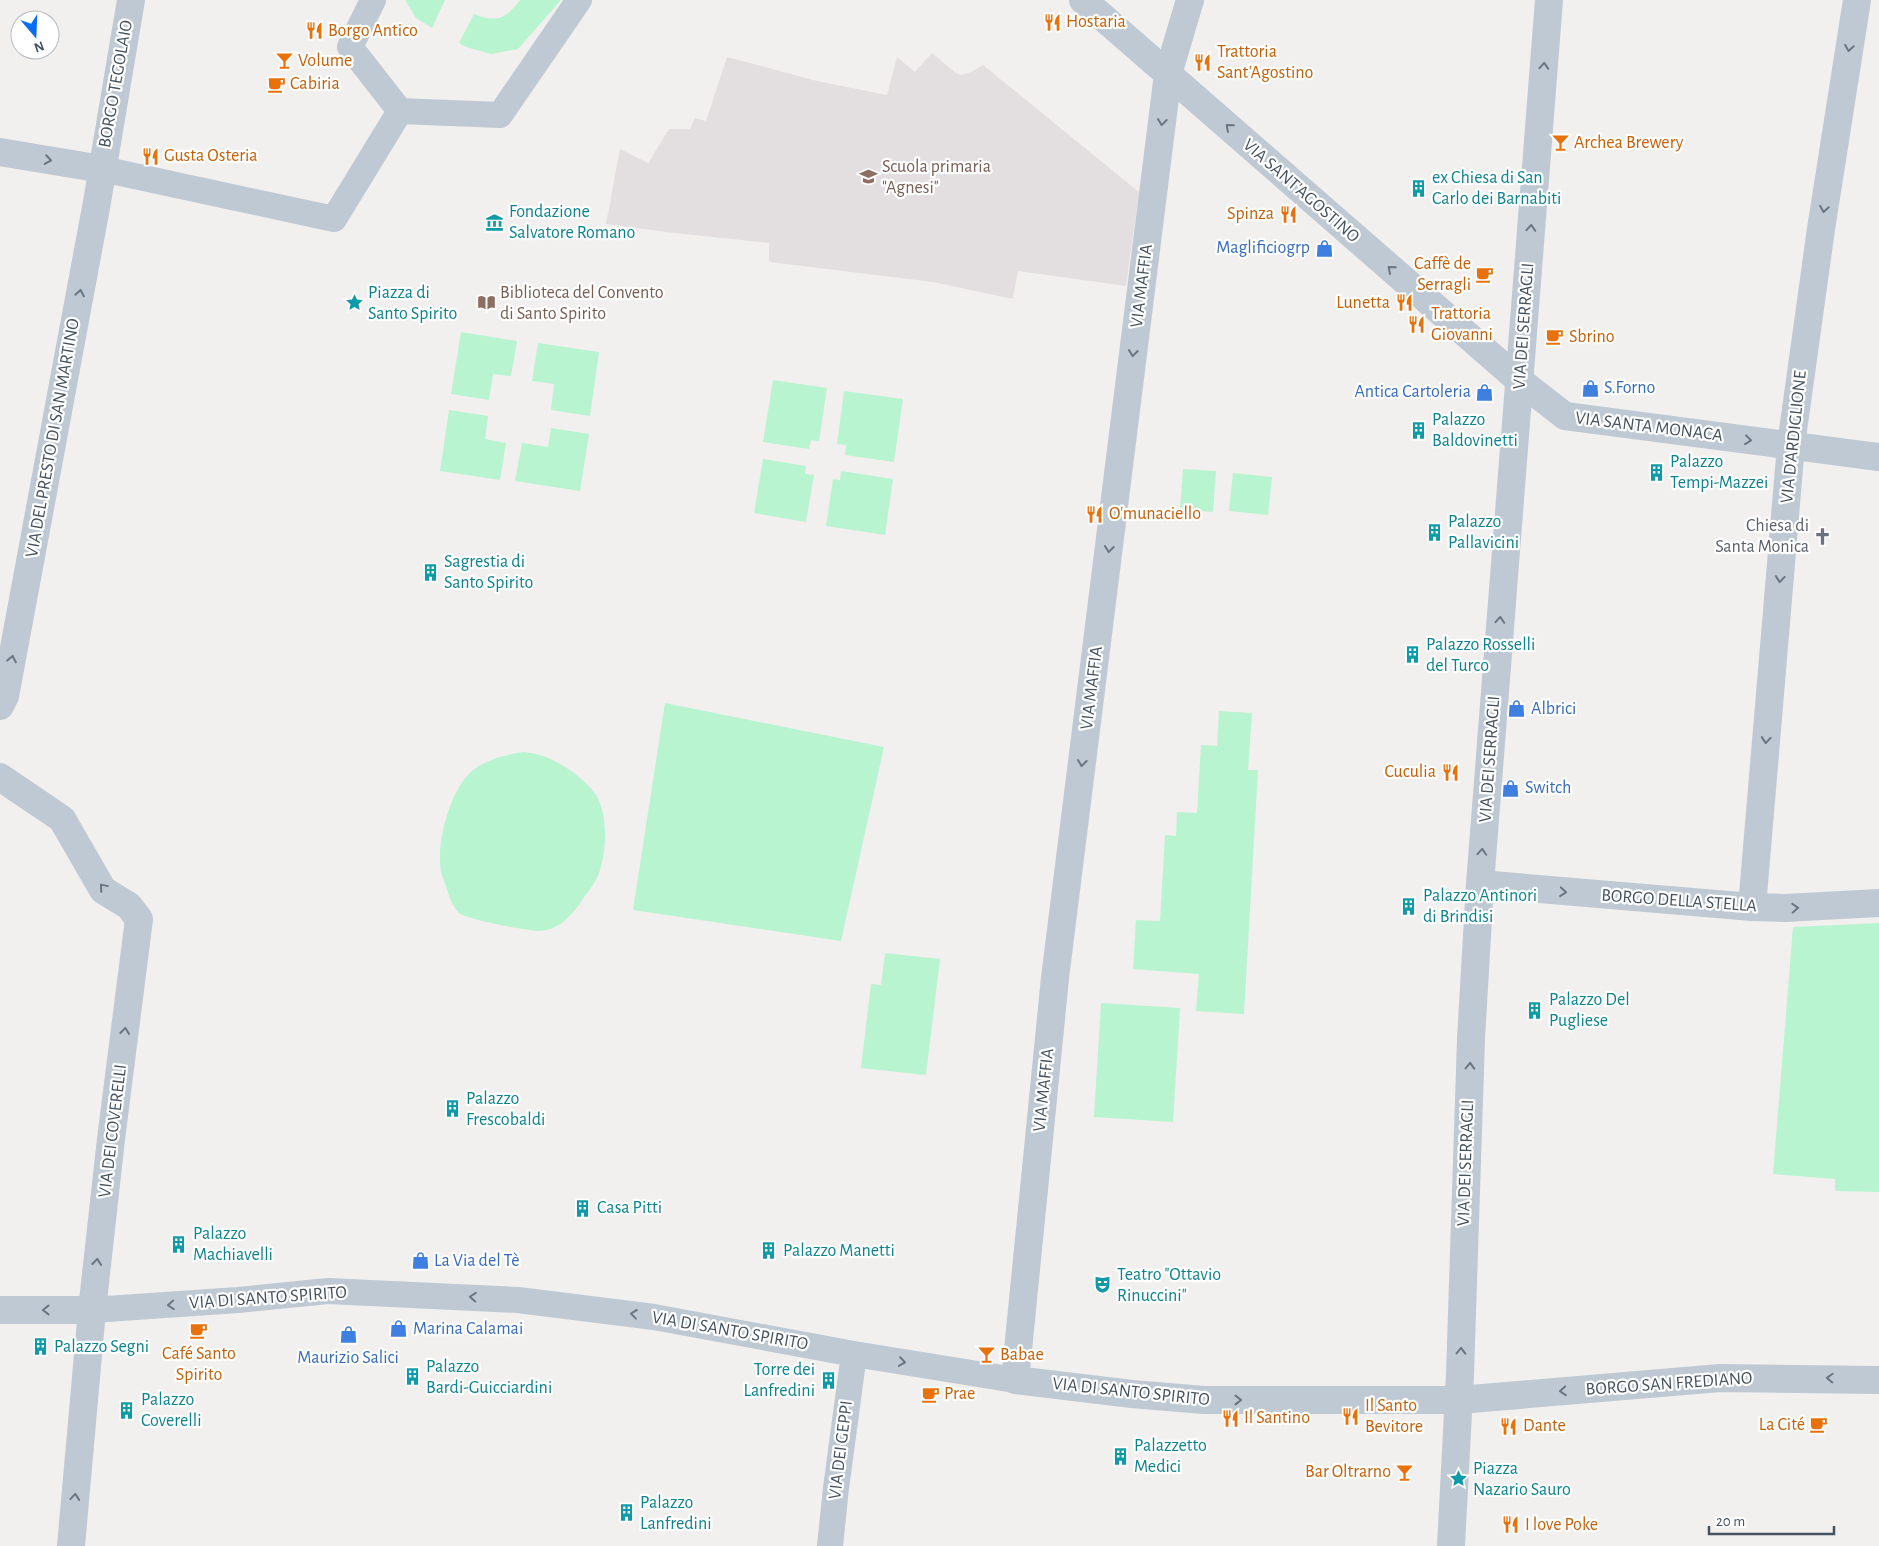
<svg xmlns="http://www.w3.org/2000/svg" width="1879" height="1546" viewBox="0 0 1879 1546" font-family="'Alegreya Sans',sans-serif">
<rect width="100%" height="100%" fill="#f2efef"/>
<path fill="#e3dfe1" d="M932,53L956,73L961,75L971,72L983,65L1139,192L1126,286L1018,271L1013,299L933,282L769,262V243L666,232L606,224L620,149L648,163L669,129H690L695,118L706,121L727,57L817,81L887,95L897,57L915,72Z"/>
<path fill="#b8f4cf" d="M405,0H445L432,28L416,18Z
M520,0H561L518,49L491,54L466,47L459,43L474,14C496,23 506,19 520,0Z
M461,332L517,341L511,376L493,374L489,400L451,394Z
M538,343L599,352L590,416L551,410L554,384L532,381Z
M773,380L827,388L819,441L811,440L809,449L763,442Z
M844,391L903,399L894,462L845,455L846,445L837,444Z
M449,410L488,416L485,439L506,443L500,480L440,471Z
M551,428L589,434L580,491L515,481L522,443L548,447Z
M763,459L806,466L805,474L814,475L806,522L754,513Z
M1183,469L1216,471L1213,512L1180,509Z
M841,471L893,479L885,535L826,526L833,479L840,480Z
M1233,473L1272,477L1268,515L1229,511Z
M665,703L884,747L841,941L633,910Z
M1219,711L1252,713L1248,770H1258L1244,1014L1196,1011L1199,974L1133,969L1136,920L1160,921L1165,835L1176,836L1177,812L1197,813L1201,745L1217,746Z
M523,752C542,754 553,759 568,769C579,776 589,785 596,795C609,815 607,859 596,880C592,887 585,895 581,902C570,917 559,930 539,931C528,931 465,919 459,913C453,907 449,897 447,889C445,883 442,877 441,871C436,844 449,795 468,775C482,760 504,755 523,752Z
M1879,923V1192L1835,1191V1179L1773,1174L1793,927Z
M885,953L940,959L926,1075L861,1068L871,984L881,985Z
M1101,1003L1180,1008L1173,1122L1094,1117Z"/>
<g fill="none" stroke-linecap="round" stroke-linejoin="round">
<path stroke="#bec9d3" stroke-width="26" d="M373,0L350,47L400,111L500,115L579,0
M102,169L334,219L400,111
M92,1310L238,1300L328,1291L518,1300L654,1317L854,1354L1015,1380
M830,1546L836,1488L854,1354"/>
<path stroke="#bec9d3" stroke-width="28" d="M1083,0L1520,381L1565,416L1879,457
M1190,0L1168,74L1055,978L1015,1380L1132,1394L1204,1400H1459L1720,1378L1879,1380
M0,152L102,169
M0,706L5,696L97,202L131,0
M0,777L62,819L103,890L129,906L139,919L111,1139L92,1310L71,1546
M1480,884L1752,907L1785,908L1879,903
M1752,907L1791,445L1821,229L1857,0
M0,1310H92
M1451,1546L1460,1374L1471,1039L1480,884L1549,0"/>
</g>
<defs><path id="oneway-chevron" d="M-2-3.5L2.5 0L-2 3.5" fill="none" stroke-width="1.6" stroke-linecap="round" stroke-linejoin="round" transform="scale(1.25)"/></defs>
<g stroke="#697682">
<use href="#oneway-chevron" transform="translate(1849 48) rotate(99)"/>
<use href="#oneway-chevron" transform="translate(1544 66) rotate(-86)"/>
<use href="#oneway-chevron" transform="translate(1162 122) rotate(97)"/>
<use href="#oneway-chevron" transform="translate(1229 127) rotate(-139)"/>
<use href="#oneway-chevron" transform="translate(48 160) rotate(9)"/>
<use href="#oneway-chevron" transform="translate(1824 209) rotate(99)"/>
<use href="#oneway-chevron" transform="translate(1531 228) rotate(-86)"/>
<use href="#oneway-chevron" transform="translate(1391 269) rotate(-139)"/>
<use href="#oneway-chevron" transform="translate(80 293) rotate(-80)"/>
<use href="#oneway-chevron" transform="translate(1133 353) rotate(97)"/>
<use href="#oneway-chevron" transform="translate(1748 440) rotate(7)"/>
<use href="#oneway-chevron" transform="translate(1109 549) rotate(97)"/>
<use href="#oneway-chevron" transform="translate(1780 579) rotate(95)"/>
<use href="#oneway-chevron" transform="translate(1500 620) rotate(-86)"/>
<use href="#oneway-chevron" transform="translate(12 659) rotate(-79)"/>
<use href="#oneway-chevron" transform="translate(1766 740) rotate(95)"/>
<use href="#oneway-chevron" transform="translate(1082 763) rotate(97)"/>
<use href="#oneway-chevron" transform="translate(1482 852) rotate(-86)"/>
<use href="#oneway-chevron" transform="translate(103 887) rotate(-130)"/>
<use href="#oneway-chevron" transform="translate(1563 892) rotate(5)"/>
<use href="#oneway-chevron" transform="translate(1795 908) rotate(-3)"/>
<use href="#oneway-chevron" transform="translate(125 1031) rotate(-83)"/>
<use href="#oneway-chevron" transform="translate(1470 1066) rotate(-88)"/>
<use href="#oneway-chevron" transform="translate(97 1262) rotate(-84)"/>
<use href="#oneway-chevron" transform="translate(473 1297) rotate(-176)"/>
<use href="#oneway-chevron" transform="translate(171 1305) rotate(176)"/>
<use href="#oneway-chevron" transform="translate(46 1310) rotate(180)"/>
<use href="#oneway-chevron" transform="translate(634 1314) rotate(-173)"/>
<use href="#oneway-chevron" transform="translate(1461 1351) rotate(-88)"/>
<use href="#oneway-chevron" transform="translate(902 1362) rotate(9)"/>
<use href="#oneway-chevron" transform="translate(1830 1378) rotate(-178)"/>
<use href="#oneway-chevron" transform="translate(1563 1391) rotate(175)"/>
<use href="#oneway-chevron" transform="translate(1238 1400)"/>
<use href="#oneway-chevron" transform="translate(75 1497) rotate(-85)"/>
</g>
<defs>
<symbol id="restaurant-bare" viewBox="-9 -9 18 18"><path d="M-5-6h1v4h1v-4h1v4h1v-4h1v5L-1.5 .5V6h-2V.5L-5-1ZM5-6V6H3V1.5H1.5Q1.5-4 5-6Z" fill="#e8710a" stroke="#fff" stroke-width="2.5" paint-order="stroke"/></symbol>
<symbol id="bar-bare" viewBox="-9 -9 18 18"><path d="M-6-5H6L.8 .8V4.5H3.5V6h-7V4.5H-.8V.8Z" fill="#e8710a" stroke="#fff" stroke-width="2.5" paint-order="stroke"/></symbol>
<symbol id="cafe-bare" viewBox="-9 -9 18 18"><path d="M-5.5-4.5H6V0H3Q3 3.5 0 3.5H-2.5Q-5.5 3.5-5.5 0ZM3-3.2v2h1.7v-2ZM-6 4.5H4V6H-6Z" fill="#e8710a" stroke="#fff" stroke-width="2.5" paint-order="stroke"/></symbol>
<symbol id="school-bare" viewBox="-9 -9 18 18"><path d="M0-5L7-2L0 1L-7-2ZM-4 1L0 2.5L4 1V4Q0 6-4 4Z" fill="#8d6e63" stroke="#fff" stroke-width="2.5" paint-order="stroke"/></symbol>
<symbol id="building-bare" viewBox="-9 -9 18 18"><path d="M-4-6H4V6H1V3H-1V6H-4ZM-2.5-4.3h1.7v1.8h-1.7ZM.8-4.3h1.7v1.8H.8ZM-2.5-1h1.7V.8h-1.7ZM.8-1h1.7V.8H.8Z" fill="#0f9aa8" stroke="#fff" stroke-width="2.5" paint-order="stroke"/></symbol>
<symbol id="museum-bare" viewBox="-9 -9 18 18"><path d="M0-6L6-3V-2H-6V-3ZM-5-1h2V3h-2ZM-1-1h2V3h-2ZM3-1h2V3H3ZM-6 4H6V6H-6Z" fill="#0f9aa8" stroke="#fff" stroke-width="2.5" paint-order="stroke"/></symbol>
<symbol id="shop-bare" viewBox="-9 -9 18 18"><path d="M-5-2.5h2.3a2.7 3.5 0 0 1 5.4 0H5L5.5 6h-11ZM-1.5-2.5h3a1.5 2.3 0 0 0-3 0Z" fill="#3f7fe0" stroke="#fff" stroke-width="2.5" paint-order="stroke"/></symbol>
<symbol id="sight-bare" viewBox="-9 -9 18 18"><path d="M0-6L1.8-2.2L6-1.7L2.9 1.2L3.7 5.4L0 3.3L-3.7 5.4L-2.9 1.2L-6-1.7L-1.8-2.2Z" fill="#0f9aa8" stroke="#fff" stroke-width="2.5" paint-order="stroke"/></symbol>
<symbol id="library-bare" viewBox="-9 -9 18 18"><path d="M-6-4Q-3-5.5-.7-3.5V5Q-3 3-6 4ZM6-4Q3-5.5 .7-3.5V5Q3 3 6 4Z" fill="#8d6e63" stroke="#fff" stroke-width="2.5" paint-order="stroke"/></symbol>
<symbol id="church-bare" viewBox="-9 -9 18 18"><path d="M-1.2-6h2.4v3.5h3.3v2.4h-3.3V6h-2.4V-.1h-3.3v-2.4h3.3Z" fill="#6b7280" stroke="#fff" stroke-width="2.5" paint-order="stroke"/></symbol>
<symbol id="theatre-bare" viewBox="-9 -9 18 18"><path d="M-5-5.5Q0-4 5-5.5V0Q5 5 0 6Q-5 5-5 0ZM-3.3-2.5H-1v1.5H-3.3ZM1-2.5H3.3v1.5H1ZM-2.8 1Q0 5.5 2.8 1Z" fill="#0f9aa8" stroke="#fff" stroke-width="2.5" paint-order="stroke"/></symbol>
</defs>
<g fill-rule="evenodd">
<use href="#restaurant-bare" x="1040" y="10" width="25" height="25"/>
<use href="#restaurant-bare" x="302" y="18" width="25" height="25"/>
<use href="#bar-bare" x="272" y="48" width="25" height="25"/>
<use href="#restaurant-bare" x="1190" y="50" width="25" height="25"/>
<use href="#cafe-bare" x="264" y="72" width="25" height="25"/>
<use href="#bar-bare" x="1548" y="130" width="25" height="25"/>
<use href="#restaurant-bare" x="138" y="144" width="25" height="25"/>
<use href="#school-bare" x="856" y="164" width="25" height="25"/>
<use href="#building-bare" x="1406" y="176" width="25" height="25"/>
<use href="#restaurant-bare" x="1276" y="202" width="25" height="25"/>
<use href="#museum-bare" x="482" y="210" width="25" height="25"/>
<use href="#shop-bare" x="1312" y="236" width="25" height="25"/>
<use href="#cafe-bare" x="1472" y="262" width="25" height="25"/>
<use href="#sight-bare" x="342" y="290" width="25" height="25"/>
<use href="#library-bare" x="474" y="290" width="25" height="25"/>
<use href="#restaurant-bare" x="1392" y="290" width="25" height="25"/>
<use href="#restaurant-bare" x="1404" y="312" width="25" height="25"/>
<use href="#cafe-bare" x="1542" y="324" width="25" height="25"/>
<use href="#shop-bare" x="1578" y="376" width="25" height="25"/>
<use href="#shop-bare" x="1472" y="380" width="25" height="25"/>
<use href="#building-bare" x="1406" y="418" width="25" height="25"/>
<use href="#building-bare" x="1644" y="460" width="25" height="25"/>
<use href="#restaurant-bare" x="1082" y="502" width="25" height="25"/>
<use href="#building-bare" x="1422" y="520" width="25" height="25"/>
<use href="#church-bare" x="1810" y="524" width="25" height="25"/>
<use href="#building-bare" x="418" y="560" width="25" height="25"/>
<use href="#building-bare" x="1400" y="642" width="25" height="25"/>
<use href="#shop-bare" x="1504" y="696" width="25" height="25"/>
<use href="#restaurant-bare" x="1438" y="760" width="25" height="25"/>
<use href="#shop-bare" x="1498" y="776" width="25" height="25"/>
<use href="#building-bare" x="1396" y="894" width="25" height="25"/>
<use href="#building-bare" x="1522" y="998" width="25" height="25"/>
<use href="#building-bare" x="440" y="1096" width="25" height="25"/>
<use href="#building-bare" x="570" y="1196" width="25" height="25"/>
<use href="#building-bare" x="166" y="1232" width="25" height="25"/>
<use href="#building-bare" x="756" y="1238" width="25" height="25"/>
<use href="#shop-bare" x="408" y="1248" width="25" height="25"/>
<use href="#theatre-bare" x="1090" y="1272" width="25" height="25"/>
<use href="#shop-bare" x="386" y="1316" width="25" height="25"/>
<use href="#cafe-bare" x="186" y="1318" width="25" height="25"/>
<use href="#shop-bare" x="336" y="1322" width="25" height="25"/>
<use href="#building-bare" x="28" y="1334" width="25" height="25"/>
<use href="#bar-bare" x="974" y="1342" width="25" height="25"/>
<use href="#building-bare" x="400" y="1364" width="25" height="25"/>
<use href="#building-bare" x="816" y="1368" width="25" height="25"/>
<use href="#cafe-bare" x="918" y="1382" width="25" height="25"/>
<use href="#building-bare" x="114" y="1398" width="25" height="25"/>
<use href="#restaurant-bare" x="1338" y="1404" width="25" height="25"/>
<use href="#restaurant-bare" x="1218" y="1406" width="25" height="25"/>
<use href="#cafe-bare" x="1806" y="1412" width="25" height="25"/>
<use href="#restaurant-bare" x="1496" y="1414" width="25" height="25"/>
<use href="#building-bare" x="1108" y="1444" width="25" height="25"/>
<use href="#bar-bare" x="1392" y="1460" width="25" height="25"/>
<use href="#sight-bare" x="1446" y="1466" width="25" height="25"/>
<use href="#building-bare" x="614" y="1500" width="25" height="25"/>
<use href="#restaurant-bare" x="1498" y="1512" width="25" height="25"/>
</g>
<g text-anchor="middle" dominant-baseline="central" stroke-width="4.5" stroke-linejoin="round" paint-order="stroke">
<g font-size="18" fill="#c56008" stroke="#fff" text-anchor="start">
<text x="1066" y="22">Hostaria</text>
<text x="328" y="31">Borgo Antico</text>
<text x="1217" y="52">Trattoria<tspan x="1217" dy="21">Sant'Agostino</tspan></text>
<text x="298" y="61">Volume</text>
<text x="290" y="84">Cabiria</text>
<text x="1574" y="143">Archea Brewery</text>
<text x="164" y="156">Gusta Osteria</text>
<text x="1274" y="214" text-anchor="end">Spinza</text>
<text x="1471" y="264" text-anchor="end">Caffè de<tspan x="1471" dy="21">Serragli</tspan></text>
<text x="1390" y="303" text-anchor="end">Lunetta</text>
<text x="1431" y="314">Trattoria<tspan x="1431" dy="21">Giovanni</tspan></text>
<text x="1569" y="337">Sbrino</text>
<text x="1109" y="514">O'munaciello</text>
<text x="1436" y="772" text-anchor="end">Cuculia</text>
<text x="199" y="1354" text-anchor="middle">Café Santo<tspan x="199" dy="21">Spirito</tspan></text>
<text x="1000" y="1355">Babae</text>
<text x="944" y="1394">Prae</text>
<text x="1365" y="1406">Il Santo<tspan x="1365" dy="21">Bevitore</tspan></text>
<text x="1244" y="1418">Il Santino</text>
<text x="1805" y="1425" text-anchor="end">La Cité</text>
<text x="1523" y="1426">Dante</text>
<text x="1391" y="1472" text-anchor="end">Bar Oltrarno</text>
<text x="1525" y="1525">I love Poke</text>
</g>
<g font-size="18" fill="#45525f" stroke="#fff">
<text transform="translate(116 84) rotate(-80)">BORGO TEGOLAIO</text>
<text transform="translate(1301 191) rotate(41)">VIA SANT'AGOSTINO</text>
<text transform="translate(1142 286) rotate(-83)">VIA MAFFIA</text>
<text transform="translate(1524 326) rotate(-86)">VIA DEI SERRAGLI</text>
<text transform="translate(1649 427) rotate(7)">VIA SANTA MONACA</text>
<text transform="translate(1794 437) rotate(-84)">VIA D'ARDIGLIONE</text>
<text transform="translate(53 438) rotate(-80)">VIA DEL PRESTO DI SAN MARTINO</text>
<text transform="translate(1092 688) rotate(-83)">VIA MAFFIA</text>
<text transform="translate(1490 759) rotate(-86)">VIA DEI SERRAGLI</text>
<text transform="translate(1679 901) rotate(4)">BORGO DELLA STELLA</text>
<text transform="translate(1044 1090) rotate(-84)">VIA MAFFIA</text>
<text transform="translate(113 1131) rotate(-83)">VIA DEI COVERELLI</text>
<text transform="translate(1466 1163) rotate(-88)">VIA DEI SERRAGLI</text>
<text transform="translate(268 1298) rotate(-4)">VIA DI SANTO SPIRITO</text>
<text transform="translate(730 1331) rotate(10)">VIA DI SANTO SPIRITO</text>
<text transform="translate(1669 1384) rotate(-4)">BORGO SAN FREDIANO</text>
<text transform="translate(1131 1392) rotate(6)">VIA DI SANTO SPIRITO</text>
<text transform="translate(841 1450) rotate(-83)">VIA DEI GEPPI</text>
</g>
<g font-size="18" fill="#785e54" stroke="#fff" text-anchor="start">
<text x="882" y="167">Scuola primaria<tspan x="882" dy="21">"Agnesi"</tspan></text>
<text x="500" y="293">Biblioteca del Convento<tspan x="500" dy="21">di Santo Spirito</tspan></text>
</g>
<g font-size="18" fill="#0d838f" stroke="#fff" text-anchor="start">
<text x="1432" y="178">ex Chiesa di San<tspan x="1432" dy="21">Carlo dei Barnabiti</tspan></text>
<text x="509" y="212">Fondazione<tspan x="509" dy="21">Salvatore Romano</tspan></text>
<text x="368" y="293">Piazza di<tspan x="368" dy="21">Santo Spirito</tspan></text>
<text x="1432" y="420">Palazzo<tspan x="1432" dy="21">Baldovinetti</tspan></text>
<text x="1670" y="462">Palazzo<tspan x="1670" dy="21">Tempi-Mazzei</tspan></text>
<text x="1448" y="522">Palazzo<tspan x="1448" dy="21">Pallavicini</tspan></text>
<text x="444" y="562">Sagrestia di<tspan x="444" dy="21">Santo Spirito</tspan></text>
<text x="1426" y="645">Palazzo Rosselli<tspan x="1426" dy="21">del Turco</tspan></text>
<text x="1423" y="896">Palazzo Antinori<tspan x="1423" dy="21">di Brindisi</tspan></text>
<text x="1549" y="1000">Palazzo Del<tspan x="1549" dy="21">Pugliese</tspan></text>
<text x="466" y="1099">Palazzo<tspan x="466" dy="21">Frescobaldi</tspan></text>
<text x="597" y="1208">Casa Pitti</text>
<text x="193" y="1234">Palazzo<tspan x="193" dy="21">Machiavelli</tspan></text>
<text x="783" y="1251">Palazzo Manetti</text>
<text x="1117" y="1275">Teatro "Ottavio<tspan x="1117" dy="21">Rinuccini"</tspan></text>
<text x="54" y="1347">Palazzo Segni</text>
<text x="426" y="1367">Palazzo<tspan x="426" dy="21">Bardi-Guicciardini</tspan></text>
<text x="815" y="1370" text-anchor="end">Torre dei<tspan x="815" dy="21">Lanfredini</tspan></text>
<text x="141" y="1400">Palazzo<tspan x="141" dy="21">Coverelli</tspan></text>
<text x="1134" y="1446">Palazzetto<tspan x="1134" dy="21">Medici</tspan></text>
<text x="1473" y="1469">Piazza<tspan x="1473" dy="21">Nazario Sauro</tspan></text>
<text x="640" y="1503">Palazzo<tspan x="640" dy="21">Lanfredini</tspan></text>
</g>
<g font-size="18" fill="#366cbe" stroke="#fff" text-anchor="start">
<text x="1310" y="248" text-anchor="end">Maglificiogrp</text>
<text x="1604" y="388">S.Forno</text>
<text x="1471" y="392" text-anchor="end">Antica Cartoleria</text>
<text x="1531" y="709">Albrici</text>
<text x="1525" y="788">Switch</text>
<text x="434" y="1261">La Via del Tè</text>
<text x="413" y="1329">Marina Calamai</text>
<text x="348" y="1358" text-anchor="middle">Maurizio Salici</text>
</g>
<g font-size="18" fill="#5b616d" stroke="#fff" text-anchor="end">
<text x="1809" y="526">Chiesa di<tspan x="1809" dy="21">Santa Monica</tspan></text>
</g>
</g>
<g transform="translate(35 35) rotate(161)"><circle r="24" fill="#ffffff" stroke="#b5babf"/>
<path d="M0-4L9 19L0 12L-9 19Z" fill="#056ef5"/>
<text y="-8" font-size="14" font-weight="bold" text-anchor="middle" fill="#45525f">N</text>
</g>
<path d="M1709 1526v8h125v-8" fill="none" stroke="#45525f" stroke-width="2.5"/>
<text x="1716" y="1526" font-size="15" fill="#45525f" stroke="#ffffff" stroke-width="4" paint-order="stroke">20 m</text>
</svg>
